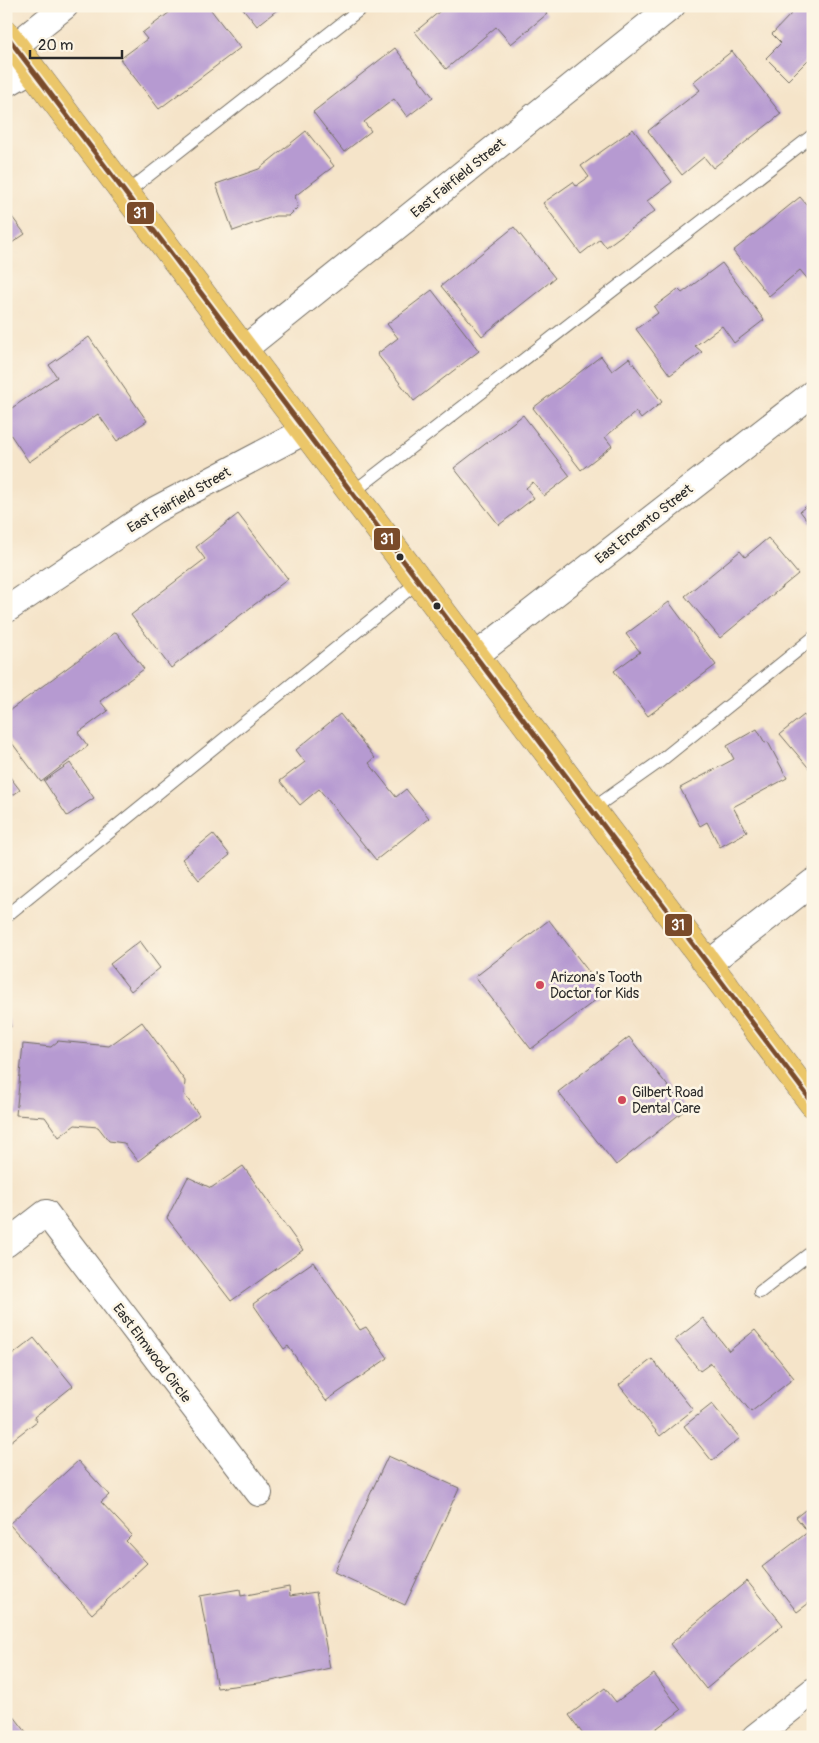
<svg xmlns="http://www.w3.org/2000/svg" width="819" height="1743" viewBox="0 0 819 1743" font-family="Pangolin,sans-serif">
<rect width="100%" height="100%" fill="#fcf5e5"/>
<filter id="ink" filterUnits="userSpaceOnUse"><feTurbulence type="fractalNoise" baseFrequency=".02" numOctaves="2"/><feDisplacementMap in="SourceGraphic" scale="10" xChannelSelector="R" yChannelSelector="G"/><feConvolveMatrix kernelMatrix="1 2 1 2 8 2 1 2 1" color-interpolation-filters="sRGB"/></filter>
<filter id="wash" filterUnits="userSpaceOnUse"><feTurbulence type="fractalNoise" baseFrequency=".0096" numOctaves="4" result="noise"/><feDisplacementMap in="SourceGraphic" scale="20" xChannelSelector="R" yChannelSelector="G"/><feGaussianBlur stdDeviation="1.12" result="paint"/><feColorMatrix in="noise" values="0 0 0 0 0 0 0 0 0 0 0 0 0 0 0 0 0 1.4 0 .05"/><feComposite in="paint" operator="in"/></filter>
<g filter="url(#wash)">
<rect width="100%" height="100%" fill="#f5e4c9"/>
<g id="blocks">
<path fill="#b69ad1" d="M178,6H208L240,48L159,109L120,59L147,39L142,33Z
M241,6H282L257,26Z
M446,6H540L547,14L511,44L496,27L446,69L415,32Z
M783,6H813V65L808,60L788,80L766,58L781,43L772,34L791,14Z
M395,48L433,97L407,117L394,99L364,122L371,131L344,152L313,112Z
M732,51L781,114L713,168L704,157L682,175L648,131L700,90L693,82Z
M633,129L672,182L647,201L655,211L606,247L600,239L581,254L543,203L573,182L576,186L589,177L581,166Z
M306,131L334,166L295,196L298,207L289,216H275L233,231L216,184L259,169Z
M800,197L813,212V280L810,282L800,270L769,296L733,251Z
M6,209L25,234L6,247Z
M514,227L555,278L482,336L441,286Z
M722,263L764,320L734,343L722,326L695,346L702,352L670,375L636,329L658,313L654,307L678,289L682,293Z
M432,290L479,351L414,401L377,354L398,338L387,324Z
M89,337L147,421L117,441L98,414L29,462L6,428V412L57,377L49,365Z
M601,356L612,371L629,358L662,402L641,419L636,412L605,437L612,446L581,470L533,408Z
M523,415L570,476L544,496L533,482L526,488L534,498L499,525L454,468Z
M813,501V528L800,511Z
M238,514L288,579L171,668L131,615L205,559L196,547Z
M768,538L798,574L720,638L685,596L740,551L745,557Z
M669,602L716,665L648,716L614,671L640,652L626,634Z
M116,632L144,669L100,701L108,711L78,733L88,746L41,782L6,735V713Z
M340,714L375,758L369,763L396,797L406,789L429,818L376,860L319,789L300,805L280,781L305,762L296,750Z
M813,714V773L780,734L804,715L807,719Z
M757,729L765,743L768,742L787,778L733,807L747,832L720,847L707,822L700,826L680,788L734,759L727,746Z
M70,763L94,798L67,816L44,781Z
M6,772L20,790L6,800Z
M213,834L230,855L199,880L182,859Z
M549,920L605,993L531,1049L475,977Z
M140,941L160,968L131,991L110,964Z
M6,1013L11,1027L6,1028Z
M142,1022L185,1081L184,1094L199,1115L138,1161L124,1143L109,1141L98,1127L75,1125L59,1137L45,1117L16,1115L23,1044L51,1047L58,1041L109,1046Z
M629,1037L686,1109L616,1165L558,1092Z
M243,1166L303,1250L231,1301L167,1218L188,1177L211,1188Z
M313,1262L360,1330L366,1327L388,1358L326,1401L288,1346L284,1349L253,1304Z
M703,1318L729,1351L755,1330L794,1378L751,1412L711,1363L700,1371L675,1340Z
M34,1338L73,1386L34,1417L37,1421L6,1445V1360Z
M652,1359L693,1410L660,1436L619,1385Z
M712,1404L740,1438L712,1461L684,1426Z
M388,1456L459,1488L405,1605L334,1572Z
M78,1461L109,1495L101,1502L132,1535L126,1541L147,1563L92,1614L9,1524Z
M813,1504V1600L797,1612L762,1567L808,1532L796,1517Z
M747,1581L783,1625L706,1689L670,1644Z
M289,1587L290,1596L316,1592L330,1668L267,1682L217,1688L200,1596L240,1589L241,1596Z
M654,1674L681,1710L645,1737H585L569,1715L605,1688L616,1702Z
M6,1706L30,1737H6Z"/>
</g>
</g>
<g filter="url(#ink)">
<use href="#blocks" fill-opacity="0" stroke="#726c62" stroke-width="1"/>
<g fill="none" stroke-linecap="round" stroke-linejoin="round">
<defs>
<path id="service" d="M126,193L364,6
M352,493L813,135
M591,810L659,762L813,638
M6,916L419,581
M760,1292L813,1251"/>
<path id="minor" d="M15,46L65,6
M6,84L32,69
M244,349L672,6
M6,610L155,510L305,431
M475,656L813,393
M708,964L813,882
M6,1244L46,1213L259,1493
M755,1737L813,1691"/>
<path id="primary" d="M6,35L813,1103"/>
</defs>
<use href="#service" stroke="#726c62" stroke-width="14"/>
<use href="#minor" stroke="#726c62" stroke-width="28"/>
<use href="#primary" stroke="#726c62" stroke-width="29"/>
<use href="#service" stroke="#fff" stroke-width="12"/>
<use href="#minor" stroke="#fff" stroke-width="26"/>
<use href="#primary" stroke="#ebc669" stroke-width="28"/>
<defs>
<path id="bus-1" d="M6,35L813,1103"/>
</defs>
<use href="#bus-1" stroke="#fcf5e5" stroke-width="9"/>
<use href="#bus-1" stroke="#7a4b2a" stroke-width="5"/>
</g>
</g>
<g fill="#2b2b2b" stroke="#fcf5e5" stroke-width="2">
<circle cx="400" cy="557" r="4.5"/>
<circle cx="437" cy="606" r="4.5"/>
</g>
<g fill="#d1495b" stroke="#fcf5e5" stroke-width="2">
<circle cx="540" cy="985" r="5"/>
<circle cx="622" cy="1100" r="5"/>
</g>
<g text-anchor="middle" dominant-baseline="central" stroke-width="5" stroke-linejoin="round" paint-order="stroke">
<g font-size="14" fill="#2b2b2b" stroke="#fcf5e5">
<text transform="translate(458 178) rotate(-39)">East Fairfield Street</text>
<text transform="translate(179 500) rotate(-30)">East Fairfield Street</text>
<text transform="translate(644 524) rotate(-38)">East Encanto Street</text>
<text transform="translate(152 1353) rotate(53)">East Elmwood Circle</text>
</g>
<g font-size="14" fill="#2b2b2b" stroke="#fcf5e5" text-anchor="start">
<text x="550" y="977">Arizona's Tooth<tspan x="550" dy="16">Doctor for Kids</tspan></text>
<text x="632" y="1092">Gilbert Road<tspan x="632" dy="16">Dental Care</tspan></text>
</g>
</g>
<g stroke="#fcf5e5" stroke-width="2">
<rect x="126" y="201" width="29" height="24" rx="5" fill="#7a4b2a"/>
<rect x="373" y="527" width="28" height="24" rx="5" fill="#7a4b2a"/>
<rect x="664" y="913" width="29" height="24" rx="5" fill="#7a4b2a"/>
</g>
<g font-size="14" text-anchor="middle" font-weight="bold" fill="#fff">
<text x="140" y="218">31</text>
<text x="387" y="544">31</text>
<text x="678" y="930">31</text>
</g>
<rect width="819" height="1743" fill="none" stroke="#fcf5e5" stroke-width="25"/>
<path d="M30 50v8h92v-8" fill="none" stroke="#2b2b2b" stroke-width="2.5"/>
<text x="38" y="50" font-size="15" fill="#2b2b2b" stroke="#fcf5e5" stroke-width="4" paint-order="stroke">20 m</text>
</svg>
